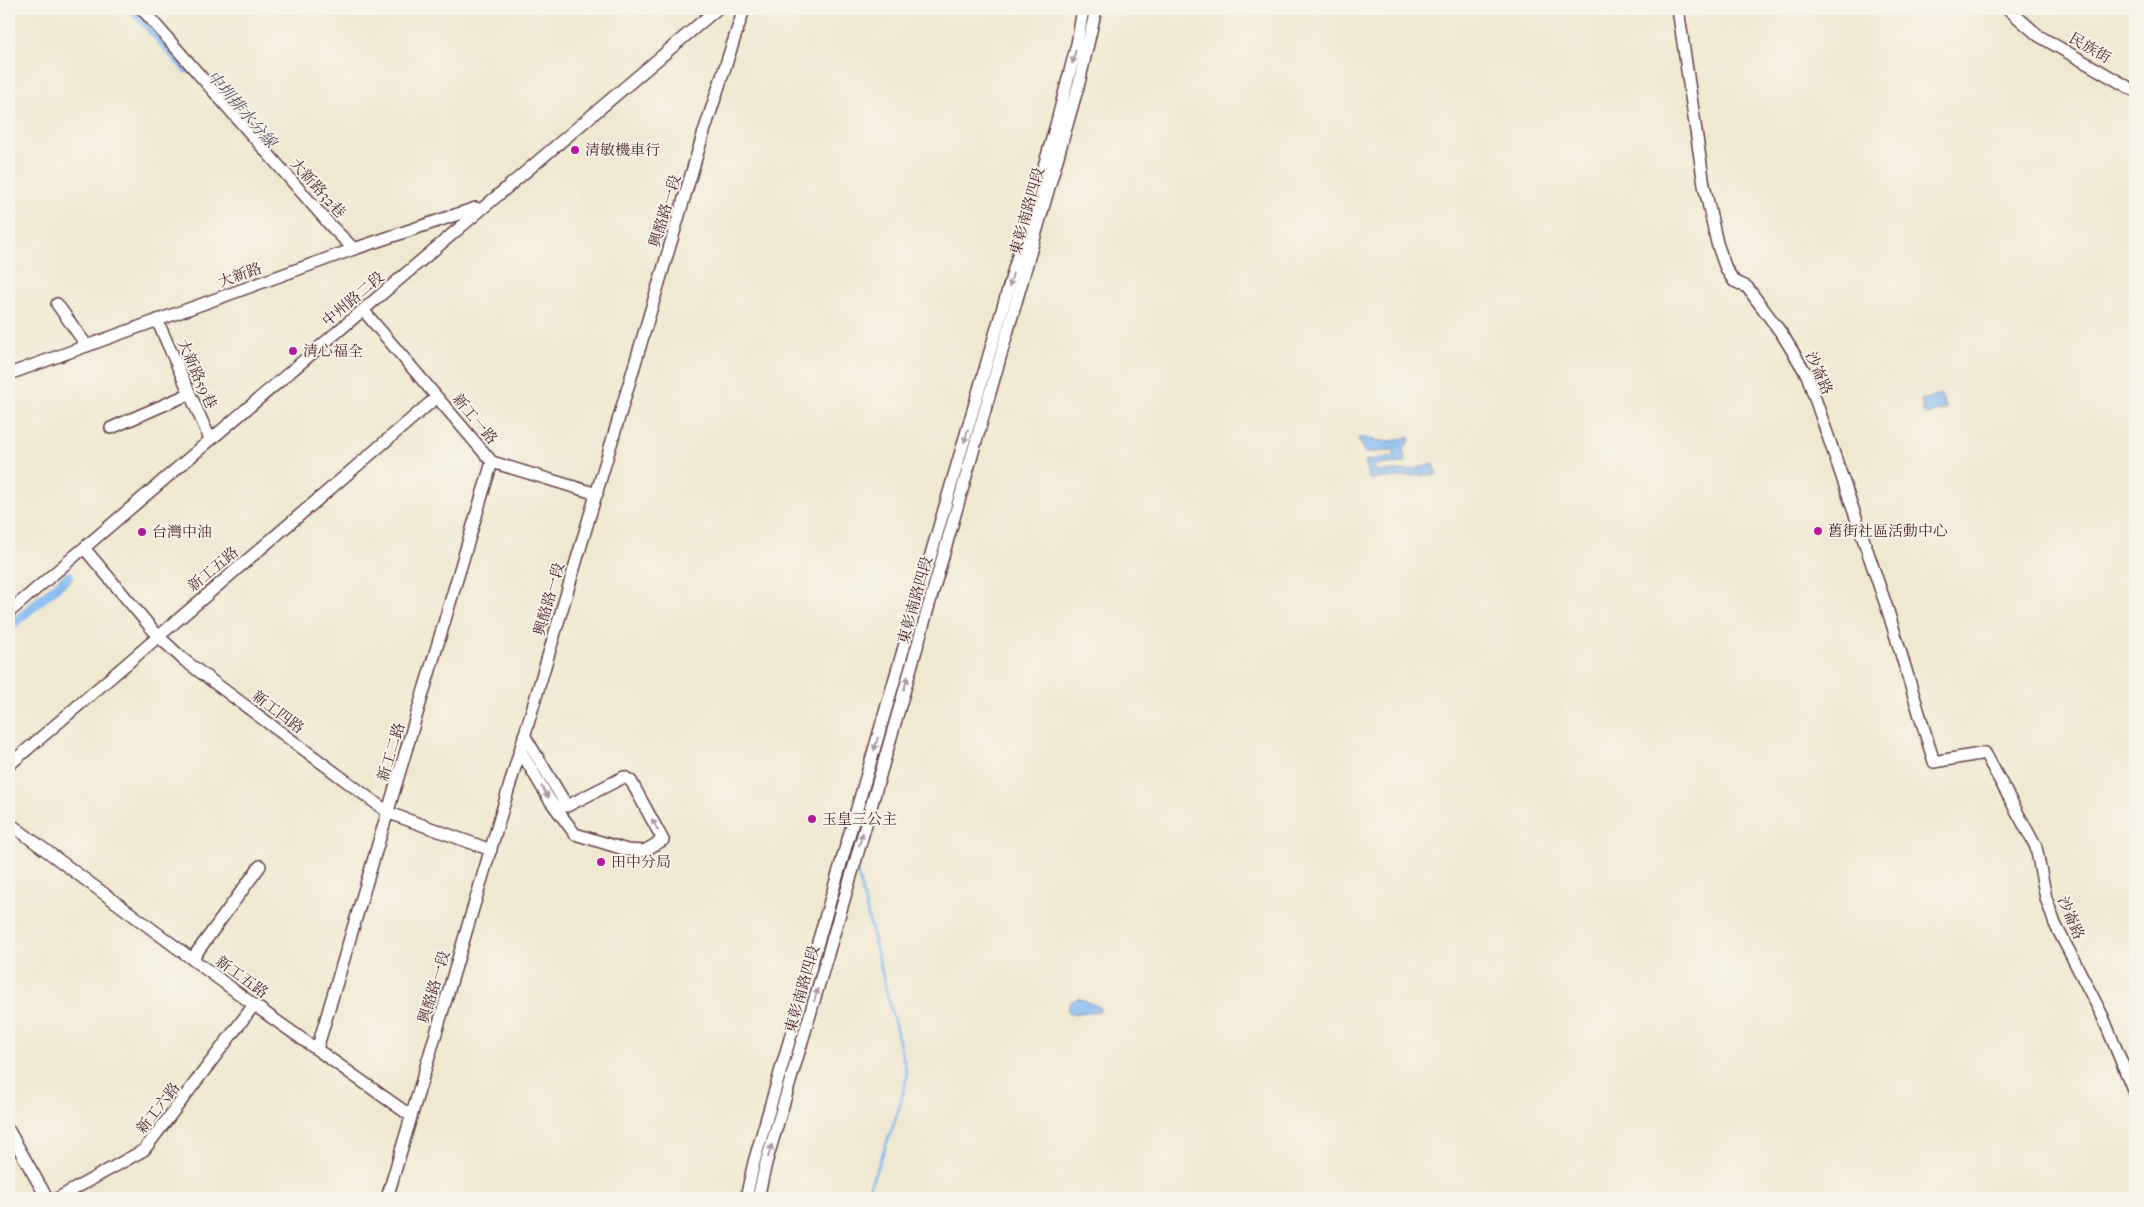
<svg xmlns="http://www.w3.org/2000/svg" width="2144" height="1207" viewBox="0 0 2144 1207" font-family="'IM FELL French Canon','Noto Serif TC',serif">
<rect width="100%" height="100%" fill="#f7f3e8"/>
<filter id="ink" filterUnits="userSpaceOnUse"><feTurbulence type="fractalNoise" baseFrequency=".02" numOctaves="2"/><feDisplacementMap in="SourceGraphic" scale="10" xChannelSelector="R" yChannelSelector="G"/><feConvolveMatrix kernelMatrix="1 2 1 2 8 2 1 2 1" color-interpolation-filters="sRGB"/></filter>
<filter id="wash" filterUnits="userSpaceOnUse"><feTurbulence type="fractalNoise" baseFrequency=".0096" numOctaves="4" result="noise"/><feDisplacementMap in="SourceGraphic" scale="20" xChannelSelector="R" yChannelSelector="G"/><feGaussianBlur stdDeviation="1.12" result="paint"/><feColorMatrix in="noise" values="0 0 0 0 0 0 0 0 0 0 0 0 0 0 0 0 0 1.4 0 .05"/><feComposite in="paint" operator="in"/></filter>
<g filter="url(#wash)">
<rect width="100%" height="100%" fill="#f0e8cf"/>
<path fill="#7fb8f0" stroke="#646c8e" d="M1941,395L1946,408L1944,410L1926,415L1923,413L1921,400Z
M1408,436L1410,441L1403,449L1406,463L1374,465L1377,472L1410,470L1434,464L1437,474L1371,479L1368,477L1365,461L1394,456L1395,452L1394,450L1365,453L1358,439L1361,437C1377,441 1392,444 1408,436Z
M1079,998L1100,1007V1011L1069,1014C1066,1005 1071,1000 1079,998Z"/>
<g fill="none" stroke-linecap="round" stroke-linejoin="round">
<path stroke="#7fb8f0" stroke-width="2.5" d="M857,871L907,1074C902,1111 879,1162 865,1198"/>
<path stroke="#7fb8f0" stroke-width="10" d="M133,9L187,69
M9,627L69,576"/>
</g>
</g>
<g filter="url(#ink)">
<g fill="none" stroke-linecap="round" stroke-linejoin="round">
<defs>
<path id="minor" d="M142,9L331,226L354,249
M1678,9L1704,185L1717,243L1726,269L1734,281L1747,287L1782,334L1807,375L1888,611L1934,762L1985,753L2036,847L2046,898L2055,924L2102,1015L2135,1094
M2008,9L2039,36L2135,91
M57,304L87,346
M363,310L492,462L597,494
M157,320L210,439
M9,374L354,249L476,208
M111,428L189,394
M84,548L158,636L184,660L389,813L491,850
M9,612C245,411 480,208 717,9
M520,750L549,799L575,834L627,850L644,851L663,840L631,781L624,777L567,806L524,735
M9,765L437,397
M9,823L254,1005L411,1116
M192,959L260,866
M317,1049L492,462
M9,1131L47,1198
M58,1198L144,1150L254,1005
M387,1198L702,138L744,9
M746,1198L754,1162L1056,125L1077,44L1083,9
M758,1198L766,1163L854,866L1079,83L1096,9"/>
</defs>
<use href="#minor" stroke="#633d44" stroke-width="14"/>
<use href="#minor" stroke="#fff" stroke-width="11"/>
</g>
<defs><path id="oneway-solid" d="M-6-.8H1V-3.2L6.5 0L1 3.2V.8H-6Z" transform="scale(1.25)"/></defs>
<g fill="#ae9aa0">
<use href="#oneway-solid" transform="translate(1074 57) rotate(104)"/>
<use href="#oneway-solid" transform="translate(1011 280) rotate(106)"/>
<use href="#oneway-solid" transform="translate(966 436) rotate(106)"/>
<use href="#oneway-solid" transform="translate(906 683) rotate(-74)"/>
<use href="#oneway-solid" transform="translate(876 744) rotate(106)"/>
<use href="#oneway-solid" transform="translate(545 792) rotate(59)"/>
<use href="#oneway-solid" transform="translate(655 825) rotate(-118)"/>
<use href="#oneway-solid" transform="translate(861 839) rotate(-74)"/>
<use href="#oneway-solid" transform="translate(816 995) rotate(-73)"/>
<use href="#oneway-solid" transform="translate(770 1151) rotate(-73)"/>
</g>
</g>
<g fill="#b5179e" stroke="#f7f3e8" stroke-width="2">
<circle cx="575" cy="150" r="5"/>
<circle cx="293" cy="351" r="5"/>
<circle cx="1818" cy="531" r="5"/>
<circle cx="142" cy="532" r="5"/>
<circle cx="812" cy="819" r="5"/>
<circle cx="601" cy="862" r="5"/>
</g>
<g text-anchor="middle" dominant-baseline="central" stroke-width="4" stroke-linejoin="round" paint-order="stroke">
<g font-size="15" fill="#4a1f2b" stroke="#f7f3e8">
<text transform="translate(2090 48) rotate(30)">民族街</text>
<text transform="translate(318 188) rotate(48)">大新路32巷</text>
<text transform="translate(665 211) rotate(-73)">興酪路一段</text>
<text transform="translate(1027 211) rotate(-74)">東彰南路四段</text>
<text transform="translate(240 275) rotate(-20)">大新路</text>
<text transform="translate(353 299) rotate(-40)">中州路二段</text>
<text transform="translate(1819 373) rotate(66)">沙崙路</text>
<text transform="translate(197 374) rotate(66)">大新路59巷</text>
<text transform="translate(475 419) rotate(50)">新工一路</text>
<text transform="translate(213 569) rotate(-40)">新工五路</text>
<text transform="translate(549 599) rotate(-74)">興酪路一段</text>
<text transform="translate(915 600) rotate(-74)">東彰南路四段</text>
<text transform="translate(278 712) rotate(37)">新工四路</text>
<text transform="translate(391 752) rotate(-73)">新工二路</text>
<text transform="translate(2071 918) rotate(67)">沙崙路</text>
<text transform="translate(242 977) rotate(36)">新工五路</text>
<text transform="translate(434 987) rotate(-73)">興酪路一段</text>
<text transform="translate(802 989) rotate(-74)">東彰南路四段</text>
<text transform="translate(158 1108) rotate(-52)">新工六路</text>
</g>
<g font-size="15" fill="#4a1f2b" stroke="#f7f3e8" text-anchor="start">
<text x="585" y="150">清敏機車行</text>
<text x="303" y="351">清心福全</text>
<text x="1828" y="531">舊街社區活動中心</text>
<text x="152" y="532">台灣中油</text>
<text x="822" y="819">玉皇三公主</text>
<text x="611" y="862">田中分局</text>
</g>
<g font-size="16" font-style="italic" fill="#5a4d66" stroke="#f7f3e8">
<text transform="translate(242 109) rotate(49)">中圳排水分線</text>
</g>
</g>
<rect width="2144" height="1207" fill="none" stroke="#f7f3e8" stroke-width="30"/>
</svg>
